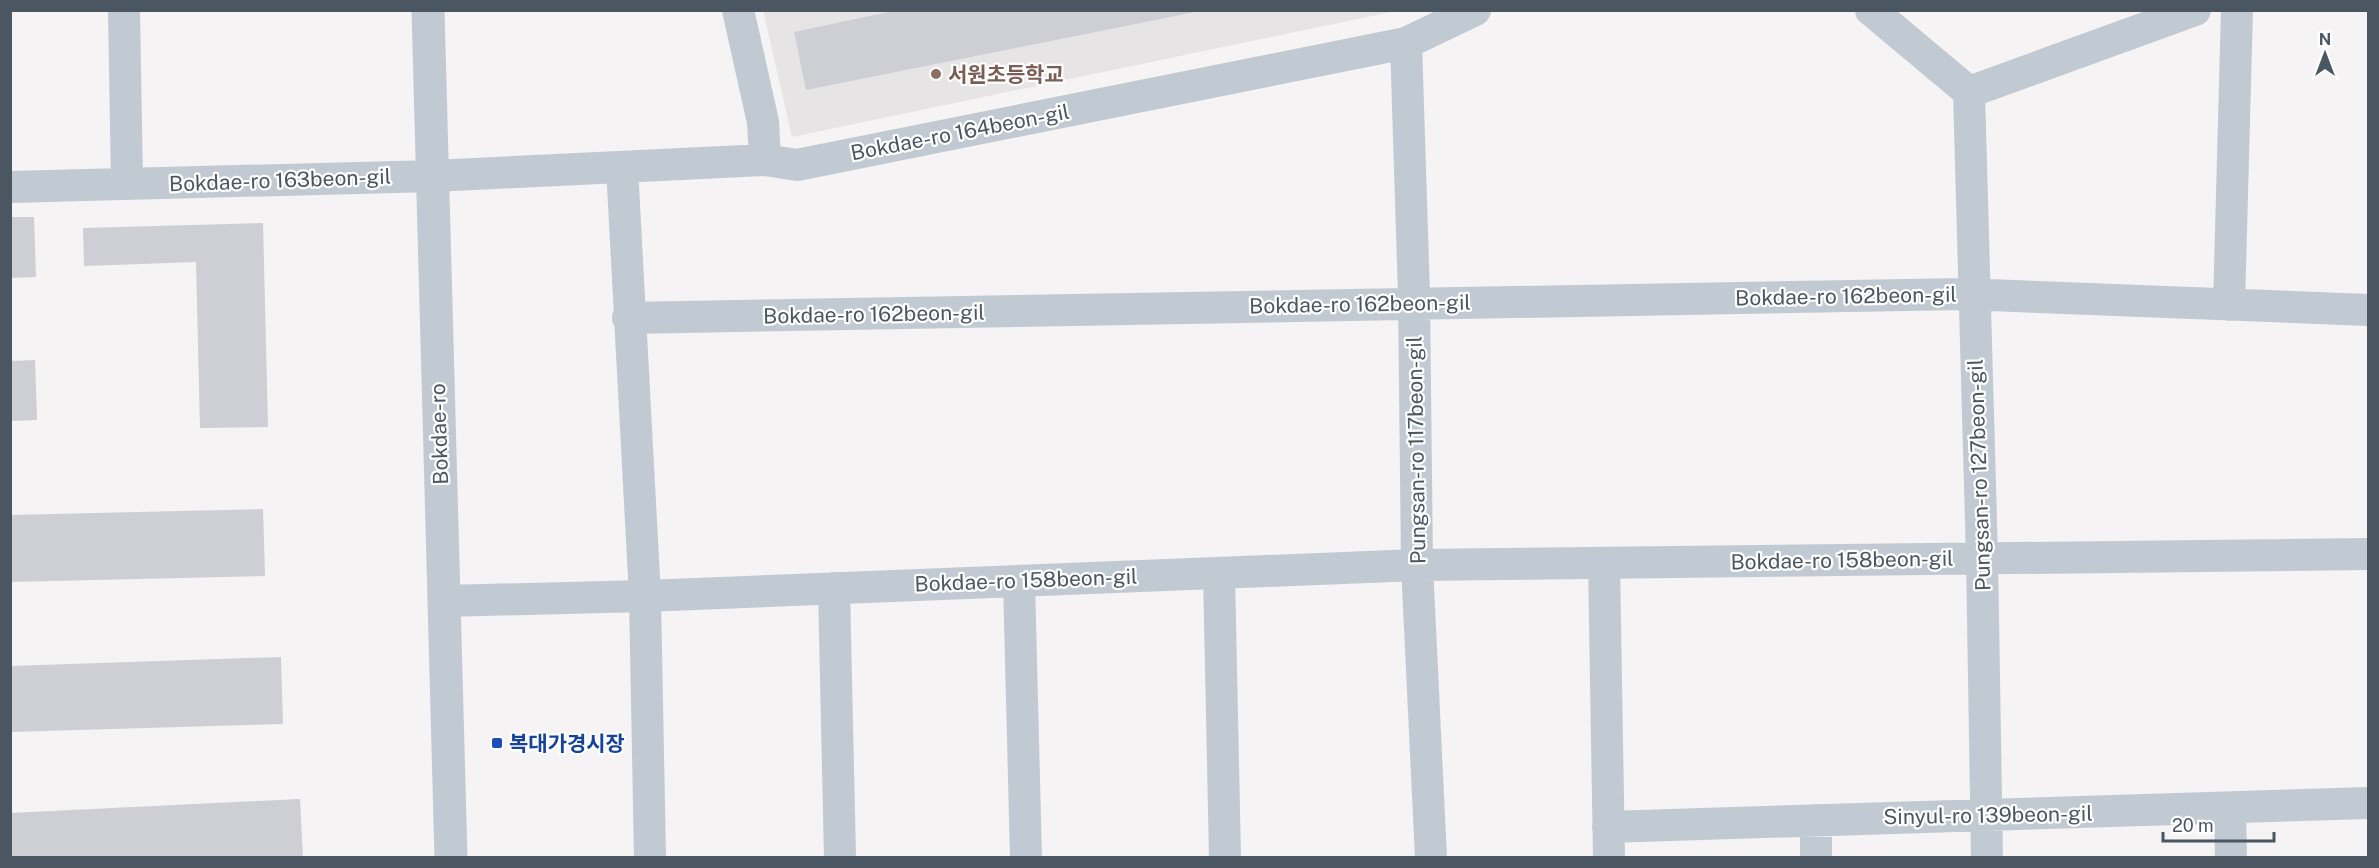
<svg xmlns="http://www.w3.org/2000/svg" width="2379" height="868" viewBox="0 0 2379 868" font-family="'Public Sans','Noto Sans KR',sans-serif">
<rect width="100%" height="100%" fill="#f5f3f3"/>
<path fill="#e6e4e5" d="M763,10L1396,11L792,137Z"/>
<path fill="#cdcfd5" d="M898,10H1195V12L806,90L794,32Z
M10,217H34L36,277L10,278Z
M263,223L268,427L200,428L196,262L84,266L83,228Z
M35,360L37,420L10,421V361Z
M263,509L265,576L10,582V515Z
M281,657L283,724L10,732V666Z
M300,799L303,858H10V813Z"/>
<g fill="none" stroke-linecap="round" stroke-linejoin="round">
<path stroke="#c1cad2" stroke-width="32" d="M124,10L127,184
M738,10L763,122L765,160
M1871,10L1969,92L2195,10
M1406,43L1414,295L1417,565L1431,858
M1969,92L1982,558L1987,858
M622,167L645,596L650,858
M10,187L433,176L765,160L797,165L1406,43L1475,10
M2229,305L2237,10
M628,318L1963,294L2368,310
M1604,563L1609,858
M1219,573L1225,858
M1019,581L1026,858
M834,588L840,858
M444,601L645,596L1417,565L2368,554
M2230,809L2231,858
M1816,820V858
M1608,827L2368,803"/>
<path stroke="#c1cad2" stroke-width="33" d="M428,10L451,858"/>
</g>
<circle fill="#8d6e63" stroke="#fff" stroke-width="2" cx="936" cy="74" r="6"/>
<rect fill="#1a4fb4" stroke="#fff" stroke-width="2" x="491" y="737" width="12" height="12" rx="3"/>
<g text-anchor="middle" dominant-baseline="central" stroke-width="4.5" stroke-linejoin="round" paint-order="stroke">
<g font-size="21" font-weight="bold" fill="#785e54" stroke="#fff" text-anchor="start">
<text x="948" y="74">서원초등학교</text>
</g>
<g font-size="21" fill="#4a5661" stroke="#fff">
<text transform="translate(960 132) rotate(-11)">Bokdae-ro 164beon-gil</text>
<text transform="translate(280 180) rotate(-2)">Bokdae-ro 163beon-gil</text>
<text transform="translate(1846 296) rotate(-1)">Bokdae-ro 162beon-gil</text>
<text transform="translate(1360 304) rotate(-1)">Bokdae-ro 162beon-gil</text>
<text transform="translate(874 314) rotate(-1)">Bokdae-ro 162beon-gil</text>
<text transform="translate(439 434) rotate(-92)">Bokdae-ro</text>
<text transform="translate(1416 450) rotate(-91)">Pungsan-ro 117beon-gil</text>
<text transform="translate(1979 475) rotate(-92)">Pungsan-ro 127beon-gil</text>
<text transform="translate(1842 560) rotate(-1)">Bokdae-ro 158beon-gil</text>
<text transform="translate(1026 580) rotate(-2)">Bokdae-ro 158beon-gil</text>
<text transform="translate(1988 815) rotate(-1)">Sinyul-ro 139beon-gil</text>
</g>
<g font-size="21" font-weight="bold" fill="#164399" stroke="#fff" text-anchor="start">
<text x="509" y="743">복대가경시장</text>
</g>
</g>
<rect width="2379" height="868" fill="none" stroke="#4a5661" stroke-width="24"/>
<g transform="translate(2325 54)" stroke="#ffffff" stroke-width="4.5" paint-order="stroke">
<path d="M0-4.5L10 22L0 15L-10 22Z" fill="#4a5661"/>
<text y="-9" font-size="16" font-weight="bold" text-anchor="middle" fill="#4a5661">N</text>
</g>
<path d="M2163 832v9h111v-9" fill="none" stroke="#4a5661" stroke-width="3"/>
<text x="2172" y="832" font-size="18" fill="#4a5661" stroke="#ffffff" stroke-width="4.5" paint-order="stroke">20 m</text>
</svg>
